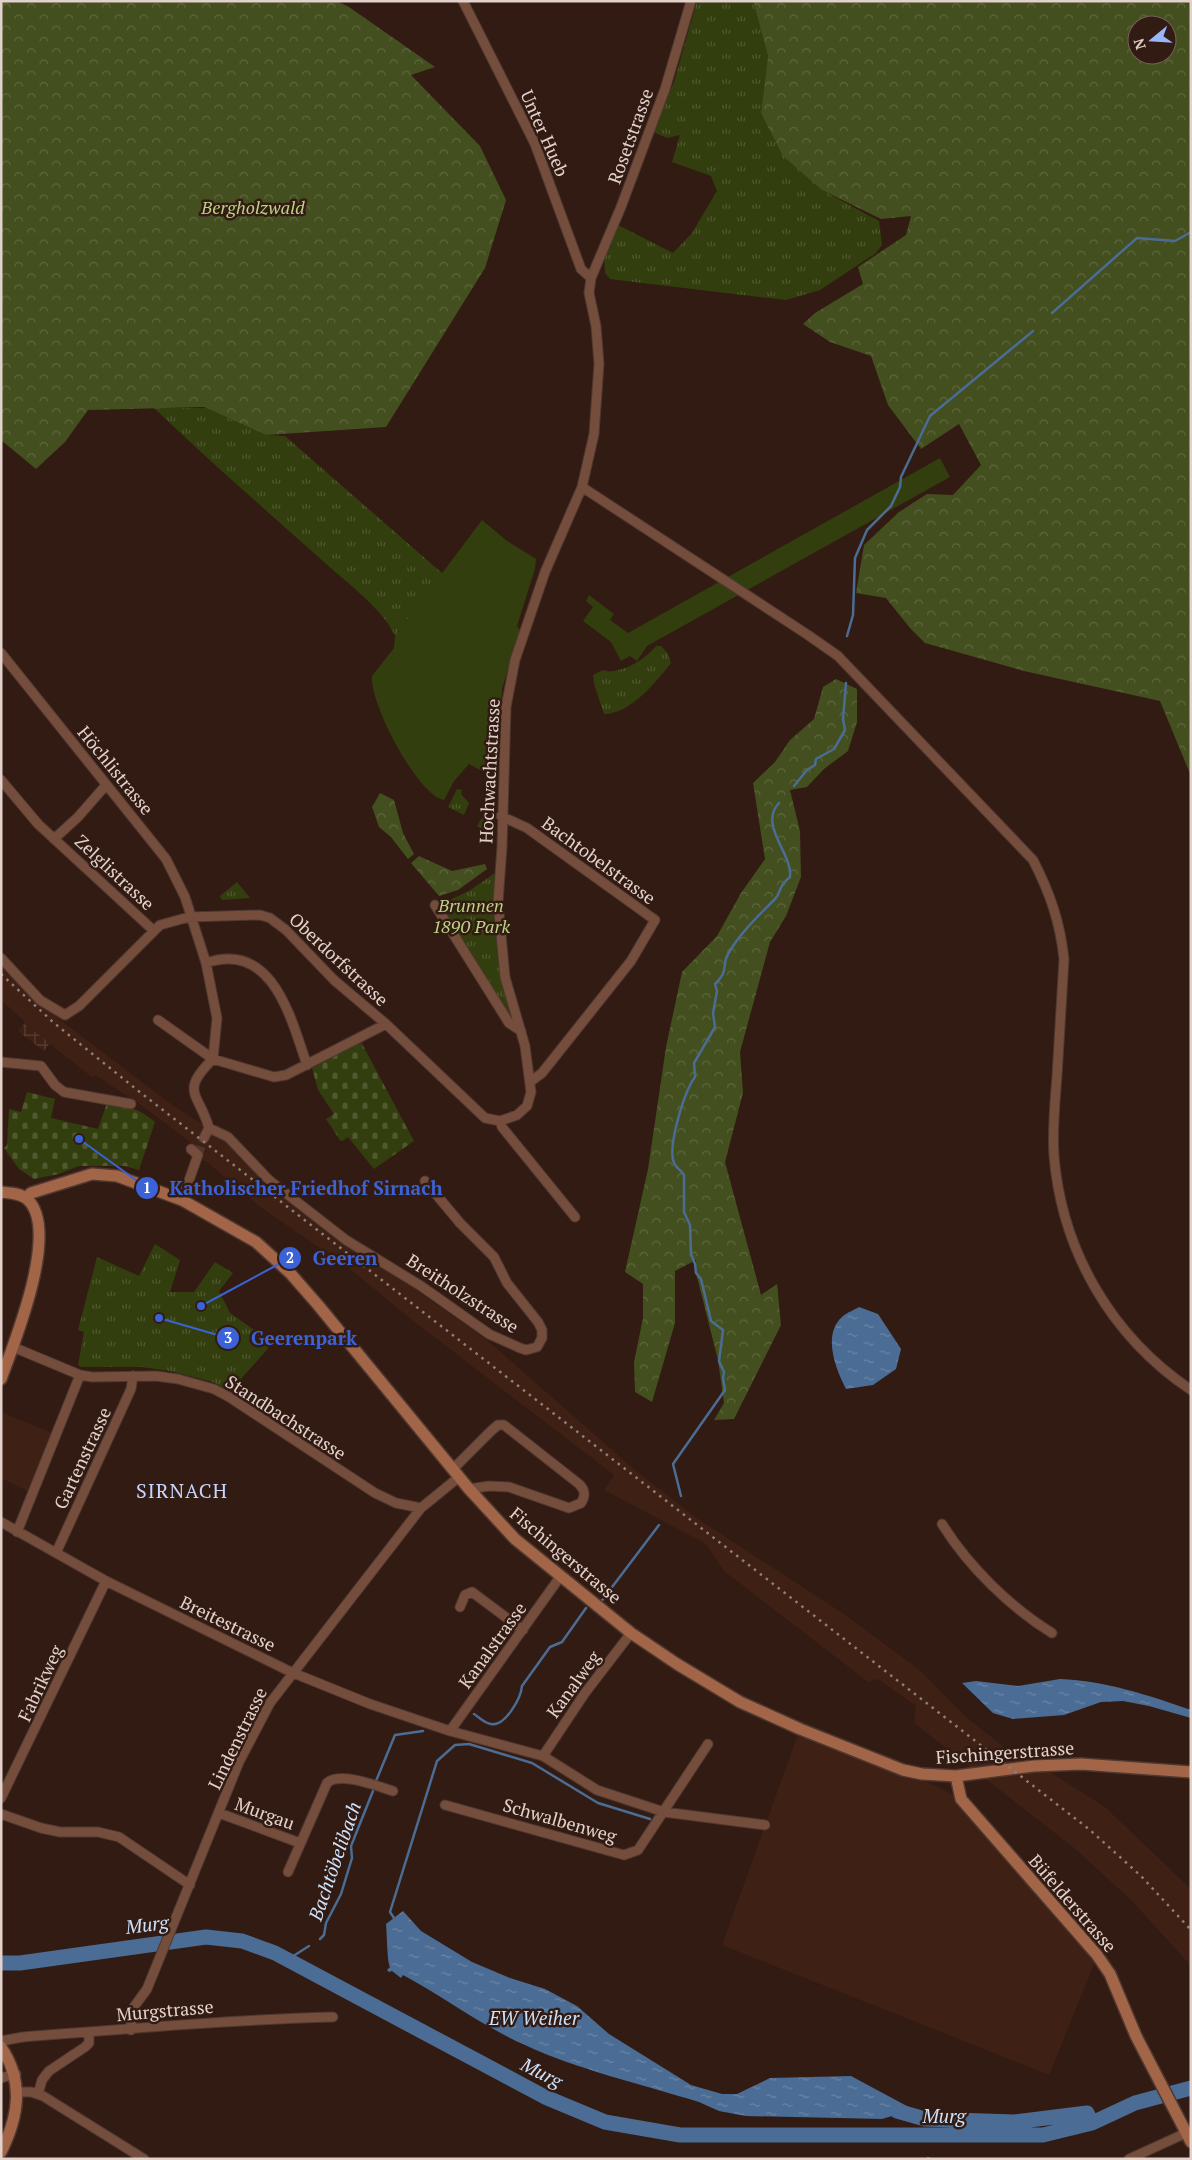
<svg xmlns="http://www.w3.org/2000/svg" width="1192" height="2160" viewBox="0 0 1192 2160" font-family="'PT Serif',serif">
<defs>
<pattern id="industrial-grid" width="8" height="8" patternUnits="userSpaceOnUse" patternTransform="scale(1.25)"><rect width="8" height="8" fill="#3e2014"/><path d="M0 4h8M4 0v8" fill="none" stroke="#5a4035"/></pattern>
<pattern id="grass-tufts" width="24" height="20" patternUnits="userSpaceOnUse" patternTransform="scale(1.25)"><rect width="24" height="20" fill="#333e0e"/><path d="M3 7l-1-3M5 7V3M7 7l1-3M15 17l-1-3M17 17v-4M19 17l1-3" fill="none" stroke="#505930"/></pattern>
<pattern id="forest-crowns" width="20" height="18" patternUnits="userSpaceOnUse" patternTransform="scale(1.25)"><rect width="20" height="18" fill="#434f1e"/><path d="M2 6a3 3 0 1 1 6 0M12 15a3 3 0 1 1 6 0" fill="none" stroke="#5e673e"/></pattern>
<pattern id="cemetery-stones" width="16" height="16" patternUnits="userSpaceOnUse" patternTransform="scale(1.25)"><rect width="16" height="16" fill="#333e0e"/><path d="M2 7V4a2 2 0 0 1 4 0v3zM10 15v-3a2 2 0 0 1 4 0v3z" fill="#505930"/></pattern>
<pattern id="water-ripples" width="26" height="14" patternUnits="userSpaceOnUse" patternTransform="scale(1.25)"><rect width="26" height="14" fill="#4b6c94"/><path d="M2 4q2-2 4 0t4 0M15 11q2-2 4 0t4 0" fill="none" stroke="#6d87a6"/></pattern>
</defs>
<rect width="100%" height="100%" fill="#321b12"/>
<path fill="#3e2014" d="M1,961L46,1009L171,1104L223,1138L276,1192L338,1240L385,1268L487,1340L634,1469L695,1517L844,1614L921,1671L967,1718L1035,1771L1047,1770L1105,1807L1191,1889V1966L1130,1899L1074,1848L914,1723L916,1706L878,1679L868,1682L724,1571L706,1544L604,1490L614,1475L412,1320L345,1265L260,1207L207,1162L200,1160L203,1152L141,1105L95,1075L93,1078L24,1024L25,1022L1,1000Z
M1,1412L54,1434L29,1492L1,1478Z
M802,1723L969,1802L1100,1950L1049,2075L722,1945Z"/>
<path fill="url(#industrial-grid)" d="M24,1024L50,1043L44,1051L18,1031Z"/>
<path fill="url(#grass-tufts)" d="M697,1H753L768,56L761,113L822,190L879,221L882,245L876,253L820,290L786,300L634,282L610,279L605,273L604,252L618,225L673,253L692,233L717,191L711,176L672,162L680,135L667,138L651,131L674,82Z
M154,408H206L266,435L285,436L443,574L395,636C384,610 346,582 324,562C267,511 209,461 154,408Z
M656,646H661L668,654L671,663C656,682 630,714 604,714L594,684L593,675L603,670C619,676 646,659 656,646Z
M457,789L462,790L461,794L469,803L464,815L448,807Z
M495,796V838L477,826Z
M495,873C491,922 500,970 511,1018H508L439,905L469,891Z
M237,882L250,898L222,900L220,896Z
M155,1244L180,1260L170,1292H194L215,1262L233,1273L219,1291L230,1313L273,1343L230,1391L213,1382L170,1371L142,1367H82L78,1365L84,1332L78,1330L97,1257L139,1276Z"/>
<path fill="url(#forest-crowns)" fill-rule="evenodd" d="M1,1H337L349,7L435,67L411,75L480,146L506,200L485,268L386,427L266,435L204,407L88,410L65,442L36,469L1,440Z
M753,1H1191V776L1160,701L1024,671L925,643L910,628L886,598L856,593L864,545L899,512L927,494L953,495L981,465L959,424L921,449L888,405L871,356L830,342L803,324L815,313L863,284L858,267L906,235L911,216L881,219L822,190L783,156L761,113L768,56ZM1137,25H1167V55H1137Z
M836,679L857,689V722L848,751L824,769L807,787L790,790L800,831L801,877L786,916L770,942L740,1052L743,1093L725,1162L761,1295L777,1284L781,1325L734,1419L714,1420L724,1403L718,1360L695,1269L696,1260L675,1271V1323L652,1402L635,1392L634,1362L643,1318V1284L625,1272L648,1169L666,1047L682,972L717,936L741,893L765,859L753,783L775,762L790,740L814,719L823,687Z
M380,793L394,800L403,833L414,854L408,859L391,837L379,827L372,807Z
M419,856L452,871L485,864L487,869L458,890L439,896L411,863Z"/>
<path fill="url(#cemetery-stones)" d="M361,1042L414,1141L374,1169L348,1137L342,1141L340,1140L326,1119L334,1114L318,1090L312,1068Z
M27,1092L55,1099L51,1118L98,1129L107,1103C128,1105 139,1109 155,1122L139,1170L125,1166H79L59,1174L34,1179L19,1169L4,1148L7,1145L9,1109L21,1112Z"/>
<path fill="#333e0e" d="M940,458L950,477L647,646L637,661L630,656L621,661L611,642L583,621L593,607L586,601L589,595L614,614L610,620L628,633Z
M482,520L507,541L536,559L535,569L517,626L520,630L502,689L498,765L489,775L469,764L454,781L444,800C417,795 369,702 372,676L394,648L395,636Z"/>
<path fill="url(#water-ripples)" d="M859,1307L878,1314L901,1349L896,1369L873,1385L846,1389C836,1370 822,1335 842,1317C846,1313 854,1310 859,1307Z
M1060,1679C1106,1681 1148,1695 1191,1710V1718L1149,1706L1123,1701L1101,1702L1064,1715L1013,1719L993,1713L962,1683L976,1681L1018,1686Z
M403,1911L421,1931L472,1962L510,1978L545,1989L577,2006L609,2034L691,2085L722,2094H737L770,2078L851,2076L918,2112L914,2120L892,2116L882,2119L746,2116L719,2111L699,2102C644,2085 576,2069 525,2045C482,2026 444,1997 403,1975L401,1978L392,1971L389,1972L387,1970L390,1967C387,1962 387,1933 386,1924Z"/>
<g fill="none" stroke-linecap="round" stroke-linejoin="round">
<path stroke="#4b6c94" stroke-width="2.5" d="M1052,313L1137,238L1175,241L1191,232
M847,636L853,615L855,558L867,530L891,506L900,487L901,477L930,416L1033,331
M794,786L807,770L815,765L816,759L834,749L845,730L843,719L846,683
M681,1496L673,1464L725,1390L723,1378L724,1372L719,1361L723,1330L711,1321L701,1279L696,1273L695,1264L691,1254L690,1225L684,1212V1175C682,1171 676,1168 674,1163C667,1146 685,1090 695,1077L694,1063L715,1027L713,1013L717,991L715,984C730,969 721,966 728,954C740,933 759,915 775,899C782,892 777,887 790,877C793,854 758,825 779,803
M600,1603L659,1525
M474,1714C479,1717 484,1723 491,1724C505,1727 521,1698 522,1686L550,1647L562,1642L586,1608
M376,1781L395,1735L423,1731
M394,1918L390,1912L437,1761L455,1745L469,1744L532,1763L598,1803L650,1819
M320,1939L324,1935L326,1923L341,1894L352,1858L351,1846L373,1791
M287,1960L309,1946
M928,2158L930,2159"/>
<path stroke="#4b6c94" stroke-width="15" d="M1,1963H20L206,1937L242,1941L275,1953L545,2097L605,2122L680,2135H1043L1092,2123L1135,2103L1191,2088
M897,2111L925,2119L1014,2122L1087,2113L1092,2123"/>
<path stroke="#4d362e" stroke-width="9" stroke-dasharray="9 4.5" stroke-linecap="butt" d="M198,1155L204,1138"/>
<defs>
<path id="street" d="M463,1L535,144L581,269L591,278
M582,487L808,635L838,656L1033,860C1050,893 1060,922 1064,959C1062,998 1059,1037 1057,1076C1055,1102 1052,1130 1054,1156C1062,1251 1111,1336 1191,1390
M1,653L166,859L185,897L206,963L217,1018L213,1059
M1,780L38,824L153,930
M501,816L527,828L655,920L631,961L542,1073L530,1082
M54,839L78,817L106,785
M435,905L509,1023L521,1031
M1,958L40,1000L65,1015L79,1006L160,925L189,917L260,915L270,918L286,930L334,980L386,1024L485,1118L500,1121L517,1115L527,1106L531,1092L525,1046L505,977L498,902L502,847L506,707L515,660L545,572L582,487L594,434L599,364L596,326L589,293L591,278L621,207L665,89L691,1
M206,963C273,940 291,1019 307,1065
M158,1020L213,1059
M1,1062L41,1066L55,1085L64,1092L131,1104
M500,1121L502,1127L575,1217
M209,1128L228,1137L269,1180L346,1240L421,1286L489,1334L520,1348L526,1350L537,1347L542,1338V1330L538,1322L507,1283L494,1257L460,1223L425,1181
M204,1138L209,1128C199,1093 179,1092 213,1059L274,1077L286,1075L386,1024
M182,1200L198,1155L191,1149
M13,1347L80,1375L92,1377L156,1376L178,1379L214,1389L229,1397L375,1493L396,1503L421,1508
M453,1469L491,1431L498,1425H504L579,1484C585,1490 586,1495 581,1503L569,1508L509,1487L489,1486L469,1489
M1,1522L106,1581L291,1672L370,1704L450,1731L543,1756L597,1790L664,1812L765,1825
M942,1524C969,1567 1010,1607 1052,1633
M17,1532L80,1375
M56,1553L131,1389L133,1376
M460,1607L465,1595L472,1592L523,1630
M450,1731L560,1577
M543,1756L585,1693L631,1633
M1,1798L106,1581
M445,1805L624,1855L638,1850L708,1744
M219,1813L300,1843
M1,1814L41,1828L60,1832H98L119,1837L190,1885
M288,1872L327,1783C339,1771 377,1786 393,1791
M131,2030V2011L147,1989L239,1762L270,1703L421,1508L459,1477
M1,2041L23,2037C126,2029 229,2020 333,2017
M1,2078L16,2074
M17,2092H31L43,2096L144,2159
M38,2094L42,2080L49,2071L85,2047L89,2043V2033
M1129,2159L1186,2133"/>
<path id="secondary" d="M1,1192C10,1193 20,1193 27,1199C61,1229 14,1343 1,1379
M26,1198L31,1193L92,1174L117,1176L182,1200L256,1242L290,1273L318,1305L469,1489L515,1539L631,1633L677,1664L740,1702L800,1729L903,1770L922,1774L956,1776L1034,1766L1081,1764L1191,1772
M956,1776L961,1799L1097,1955L1110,1974L1136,2036L1191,2142
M1,2047C24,2081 19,2116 1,2152"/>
</defs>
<use href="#street" stroke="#4e3830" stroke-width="11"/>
<use href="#secondary" stroke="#4e3830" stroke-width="14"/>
<use href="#street" stroke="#754d3c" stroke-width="9"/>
<use href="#secondary" stroke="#a36548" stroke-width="11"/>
<path stroke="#917e76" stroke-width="2.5" stroke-dasharray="2.5 5" stroke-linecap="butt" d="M1,974L54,1023L141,1093L1090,1830L1141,1876L1191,1930"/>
</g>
<g text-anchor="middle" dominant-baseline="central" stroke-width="5" stroke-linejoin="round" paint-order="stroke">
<g font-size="18" fill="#e3d2cc" stroke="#321b12">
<text transform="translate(545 133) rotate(66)">Unter Hueb</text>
<text transform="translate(630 136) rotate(-70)">Rosetstrasse</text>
<text transform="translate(116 770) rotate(51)">Höchlistrasse</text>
<text transform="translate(489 771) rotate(-87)">Hochwachtstrasse</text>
<text transform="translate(599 860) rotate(36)">Bachtobelstrasse</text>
<text transform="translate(115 872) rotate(43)">Zelglistrasse</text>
<text transform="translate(339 959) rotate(43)">Oberdorfstrasse</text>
<text transform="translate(463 1293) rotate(33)">Breitholzstrasse</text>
<text transform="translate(286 1417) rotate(33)">Standbachstrasse</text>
<text transform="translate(82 1458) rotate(-65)">Gartenstrasse</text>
<text transform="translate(566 1555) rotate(40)">Fischingerstrasse</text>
<text transform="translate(228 1623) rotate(26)">Breitestrasse</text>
<text transform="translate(492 1645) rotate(-54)">Kanalstrasse</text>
<text transform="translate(40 1683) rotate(-65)">Fabrikweg</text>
<text transform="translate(573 1684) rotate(-54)">Kanalweg</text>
<text transform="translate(237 1738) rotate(-64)">Lindenstrasse</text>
<text transform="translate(1005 1752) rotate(-4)">Fischingerstrasse</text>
<text transform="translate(265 1813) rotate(20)">Murgau</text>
<text transform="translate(560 1820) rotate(16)">Schwalbenweg</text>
<text transform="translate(1073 1903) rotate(49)">Büfelderstrasse</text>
<text transform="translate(165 2010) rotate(-5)">Murgstrasse</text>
</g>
<g font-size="18" font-style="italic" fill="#bcd285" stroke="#321b12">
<text x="253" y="207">Bergholzwald</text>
<text x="471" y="905">Brunnen<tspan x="471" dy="21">1890 Park</tspan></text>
</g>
<g font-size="19" font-style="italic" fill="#cde2fb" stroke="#321b12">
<text transform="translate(334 1861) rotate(-71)">Bachtöbelibach</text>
<text transform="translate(147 1924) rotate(-7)">Murg</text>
<text x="534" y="2017">EW Weiher</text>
<text transform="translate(542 2072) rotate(27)">Murg</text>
<text x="944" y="2115">Murg</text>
</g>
<g font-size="20" letter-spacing="1" fill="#c4d5fe" stroke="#321b12">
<text x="182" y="1490">SIRNACH</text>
</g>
</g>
<path fill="none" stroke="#3b62d6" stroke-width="2" d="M79 1139L147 1188M201 1306L290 1258M159 1318L228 1338"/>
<g fill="#3b62d6" stroke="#321b12" stroke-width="2">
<circle cx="79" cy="1139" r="5"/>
<circle cx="201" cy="1306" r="5"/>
<circle cx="159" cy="1318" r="5"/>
<circle cx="147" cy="1188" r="12"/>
<circle cx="290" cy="1258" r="12"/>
<circle cx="228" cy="1338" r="12"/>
</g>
<g font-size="15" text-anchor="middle" font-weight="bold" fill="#fff">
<text x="147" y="1193">1</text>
<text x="290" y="1263">2</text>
<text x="228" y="1343">3</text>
</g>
<g font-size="19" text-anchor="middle" font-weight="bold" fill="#3b62d6" stroke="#321b12" stroke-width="5" stroke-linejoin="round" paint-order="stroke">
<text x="306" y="1195">Katholischer Friedhof Sirnach</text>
<text x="345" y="1265">Geeren</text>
<text x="304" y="1345">Geerenpark</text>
</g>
<rect width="1192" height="2160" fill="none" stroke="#e3d2cc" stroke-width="5"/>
<g transform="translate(1152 40) rotate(252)"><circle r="24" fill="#321b12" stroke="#79645c"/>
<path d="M0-4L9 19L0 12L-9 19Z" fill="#98b5fd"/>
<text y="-8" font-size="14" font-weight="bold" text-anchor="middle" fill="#e3d2cc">N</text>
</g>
</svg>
